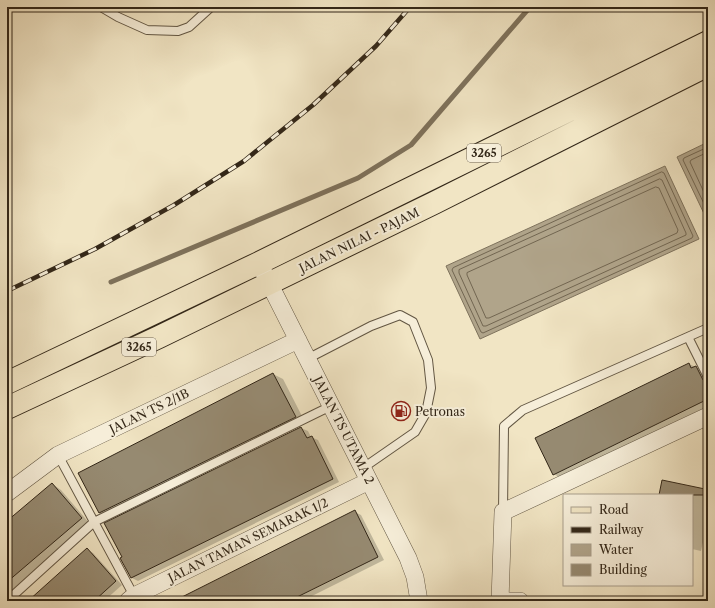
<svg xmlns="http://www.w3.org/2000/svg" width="715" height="608" viewBox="0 0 715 608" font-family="'Libre Caslon Text',serif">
<rect width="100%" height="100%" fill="#f1e5c4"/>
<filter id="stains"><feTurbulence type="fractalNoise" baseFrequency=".005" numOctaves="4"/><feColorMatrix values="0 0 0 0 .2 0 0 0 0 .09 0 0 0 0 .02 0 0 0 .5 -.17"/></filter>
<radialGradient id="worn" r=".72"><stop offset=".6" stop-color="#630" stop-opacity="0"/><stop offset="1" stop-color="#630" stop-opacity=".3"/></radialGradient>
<path fill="#b0a48a" stroke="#7e725c" d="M708,142V222L677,157Z
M665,166L699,239L480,339L446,266Z"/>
<path fill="#0003" d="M689,364L702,370L708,381V406L560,478L554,474Z
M273,374L283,379L305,422L109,518L100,513L80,474Z
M301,428L308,431L311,437L318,440L339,482L138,581L132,578L123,557L106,524Z
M52,484L61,490L90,524L7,595V523Z
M702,489L708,493V520L701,551L692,549V495H660Z
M355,512L361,515L384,560L302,601H176Z
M87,550L93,553L122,585L104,601H29Z"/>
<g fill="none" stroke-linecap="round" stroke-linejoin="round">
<path stroke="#726651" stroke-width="1" d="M708,147L684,158L683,160L708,212
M708,152L691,160L690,162L708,201
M662,172L664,173L693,236L692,238L483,333L481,332L452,270L453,268Z
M660,179L662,180L686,233V235L486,326H483L459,273V270Z
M656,187L659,188L678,230L677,233L489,318H486L467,275V273Z"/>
<path stroke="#7e725c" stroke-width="5" d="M111,282L358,178L411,145L530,7"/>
</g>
<path fill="#968a71" stroke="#332718" d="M689,363L691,368L696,366L703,380L708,382V399L553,475L535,438Z
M273,373L296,417L99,513L78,473Z
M301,427L307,438L312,436L333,479L131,578L120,558L122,557L104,523Z
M662,480L705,489L704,495H659Z
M52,483L82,518L7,582V521Z
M355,510L378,557L289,601H174Z
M87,548L116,581L94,601H28Z"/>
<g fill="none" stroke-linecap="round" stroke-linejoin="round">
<defs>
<path id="lane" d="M101,7L118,17L147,30L178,31L189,27L211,7
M688,337L708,377
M307,359L371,326L400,315L413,322L428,360L431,388L426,413L415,432L363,468
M58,455L134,596
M503,512L504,426L523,410L708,328
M7,601L94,522L331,406"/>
<path id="street" d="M259,263L408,558L415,577L419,601
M7,493L58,455L298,340
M128,601L134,596L369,481
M500,601L503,512L708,416
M500,601H520"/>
<path id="primary" d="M7,383L259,263L708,42
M7,408L159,337L434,203L708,65"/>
</defs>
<use href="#lane" stroke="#625643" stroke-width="10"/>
<use href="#street" stroke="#625643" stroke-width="18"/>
<use href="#primary" stroke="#332718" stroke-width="24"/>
<use href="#lane" stroke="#f6eed9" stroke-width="8"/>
<use href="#street" stroke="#f6eed9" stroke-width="17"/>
<use href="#primary" stroke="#f1e5c4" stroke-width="22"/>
<defs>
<path id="rail" d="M7,291L95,249L174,205L244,161L313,105L376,46L410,7"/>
</defs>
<use href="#rail" stroke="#332718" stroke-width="4.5"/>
<use href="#rail" stroke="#f6eed9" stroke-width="3" stroke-dasharray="9" stroke-linecap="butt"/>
</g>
<defs>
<symbol id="fuel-ring" viewBox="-11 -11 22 22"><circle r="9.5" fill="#f6eed9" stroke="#8f2418" stroke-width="1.5"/><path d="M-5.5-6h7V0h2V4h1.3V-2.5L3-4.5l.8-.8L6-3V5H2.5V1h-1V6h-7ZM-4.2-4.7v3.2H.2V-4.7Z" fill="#8f2418"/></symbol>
</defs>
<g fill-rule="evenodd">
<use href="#fuel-ring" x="390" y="400" width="22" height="22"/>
</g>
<g text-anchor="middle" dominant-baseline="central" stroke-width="4" stroke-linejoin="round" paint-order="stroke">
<g fill="#f6eed9" stroke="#6e6352" stroke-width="1">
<rect x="467" y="144" width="34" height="18" rx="3"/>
<rect x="122" y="338" width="34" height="18" rx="3"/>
</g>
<g font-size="11" font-weight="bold" fill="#332718">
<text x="484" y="153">3265</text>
<text x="139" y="347">3265</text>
</g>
<g font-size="12" fill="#332718" stroke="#f6eed9">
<text transform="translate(359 240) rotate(-26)">JALAN NILAI - PAJAM</text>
<text transform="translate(149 411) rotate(-26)">JALAN TS 2/1B</text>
<text transform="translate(344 430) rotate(63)">JALAN TS UTAMA 2</text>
<text transform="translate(248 540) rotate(-26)">JALAN TAMAN SEMARAK 1/2</text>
</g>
<g font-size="12" fill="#332718" stroke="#f6eed9" text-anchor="start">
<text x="415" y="411">Petronas</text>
</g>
</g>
<rect width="715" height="608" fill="none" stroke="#f1e5c4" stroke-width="24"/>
<rect x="8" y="8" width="699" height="592" fill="none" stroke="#332718" stroke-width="2"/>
<rect x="12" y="12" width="691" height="584" fill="none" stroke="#332718"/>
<rect x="563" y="494" width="130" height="92" fill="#f6eed9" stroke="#a89e8c"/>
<rect x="571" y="507" width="20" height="6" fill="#f1e5c4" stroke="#a89e8c"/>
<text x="599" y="514" font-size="12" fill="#332718">Road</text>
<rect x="571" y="527" width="20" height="6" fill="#332718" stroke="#a89e8c"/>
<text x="599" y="534" font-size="12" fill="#332718">Railway</text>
<rect x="571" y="544" width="20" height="12" fill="#b0a48a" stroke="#a89e8c"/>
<text x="599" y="554" font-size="12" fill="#332718">Water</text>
<rect x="571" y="564" width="20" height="12" fill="#968a71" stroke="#a89e8c"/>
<text x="599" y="574" font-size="12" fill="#332718">Building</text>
<rect width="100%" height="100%" filter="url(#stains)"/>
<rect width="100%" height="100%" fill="url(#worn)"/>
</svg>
